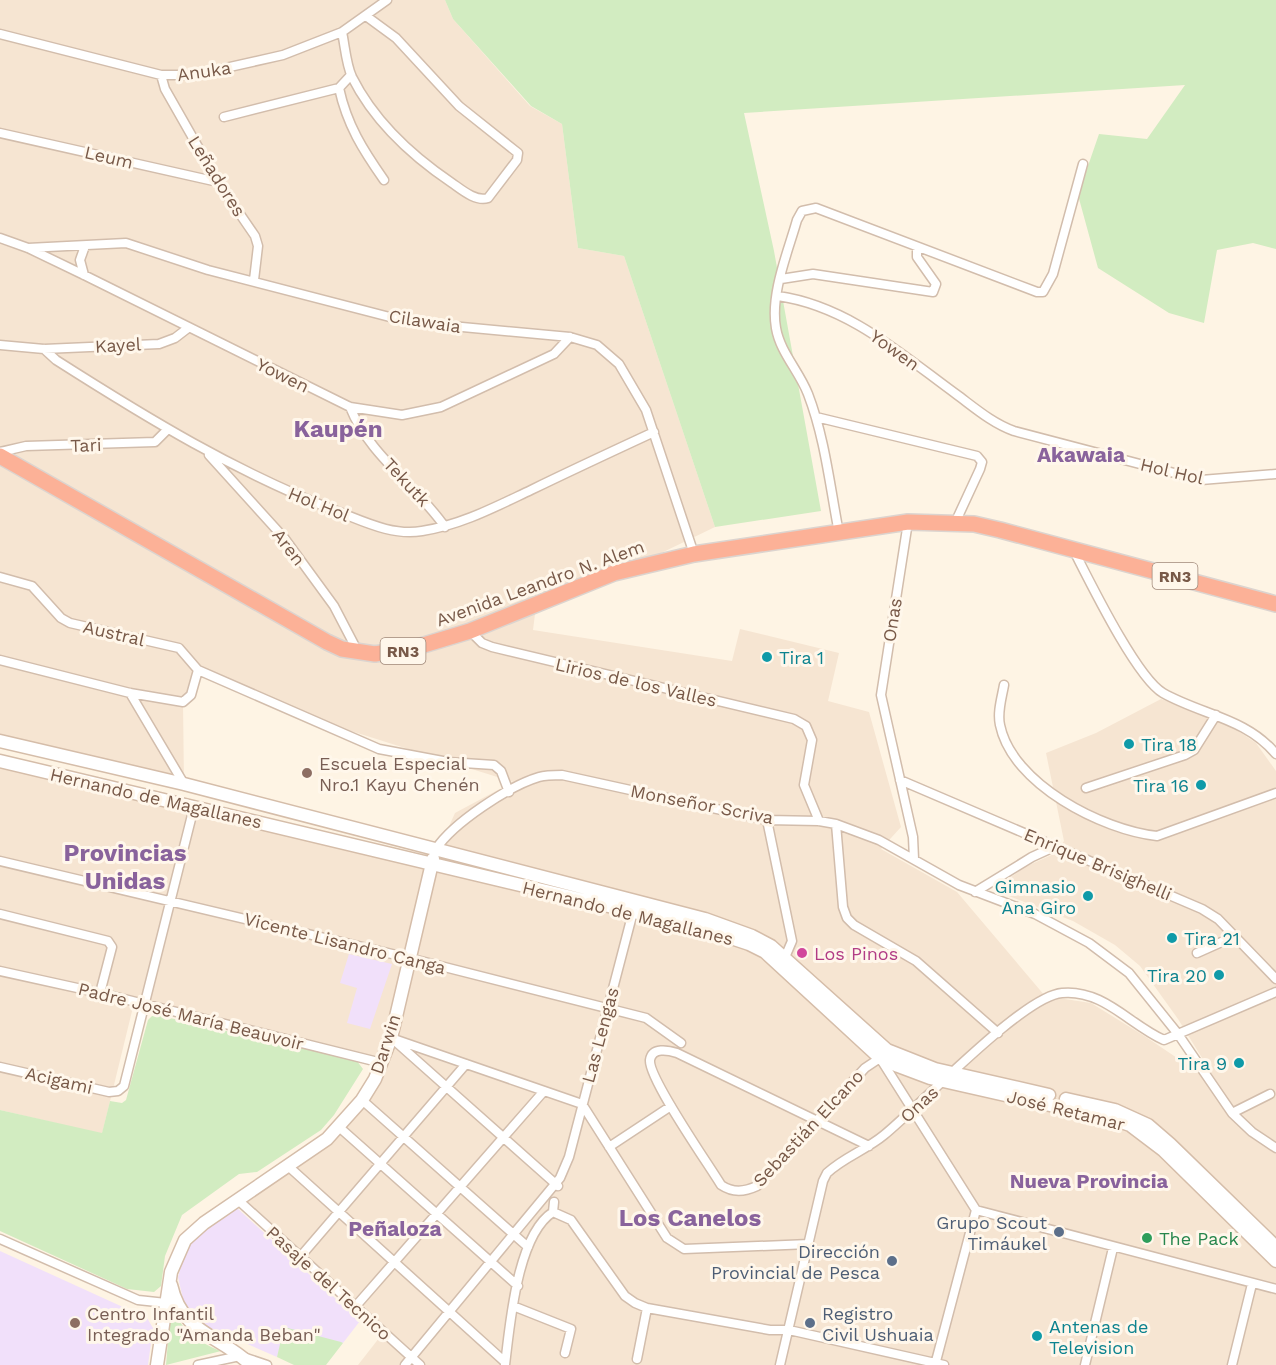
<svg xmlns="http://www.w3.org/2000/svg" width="1276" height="1365" viewBox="0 0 1276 1365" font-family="'Work Sans',sans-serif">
<rect width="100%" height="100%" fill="#fef4e4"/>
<path fill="#f6e5d2" d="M0,0H445L453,19L530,106L562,124L578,248L624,256L715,527L535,614L533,630L732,661L740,629L839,653L828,701L869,712L901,827L881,849L957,892L1045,996L1091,1003L1146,1037L1220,1087L1178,1019L1140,966L1115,945L1073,921L1001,893L998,886L1025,867L1056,853L1064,841L1046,753L1096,733L1161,699L1225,722L1256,743L1276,771V1365H358L383,1333L238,1200L327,1139L381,1063L134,1003L102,1134L0,1110V760L432,864L455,813L513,782L351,731L198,670L183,702L184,784L0,740Z"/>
<path fill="#f1e0fa" d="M349,954L392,964L370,1029L347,1023L357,988L340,983Z
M236,1207L360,1321L343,1343L285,1328L277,1357L208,1327L191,1312L183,1299L178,1277L187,1246L198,1233Z
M0,1251L147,1318L153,1328L148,1365H0Z"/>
<path fill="#d2ecc1" d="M445,0H1276V249L1253,243L1217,250L1204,323L1169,313L1098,268L1078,195L1099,134L1147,139L1185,85L744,113L774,251L821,511L715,527L624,256L578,248L562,124L531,106L453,19Z
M157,1015L357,1061L363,1069L334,1115L321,1130L257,1172L239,1174L182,1215L165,1256L161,1286L154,1292L127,1289L0,1231V1110L102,1133L110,1101L122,1103L126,1100L148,1020L152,1016Z
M171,1305C179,1328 199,1343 221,1351L166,1365Z
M284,1327L341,1342L343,1343L326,1365H294L277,1357Z"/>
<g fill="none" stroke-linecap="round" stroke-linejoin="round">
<defs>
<path id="street" d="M342,32C345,46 346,64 352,77C374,121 412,156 452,183C462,190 476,202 488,198L517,160L518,153L459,106L396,38L366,16
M0,34L161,75H194L283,55L342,32L387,0
M161,75L165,89L218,182L255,236L258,246L254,280
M351,75L339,88C347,125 363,150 384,180
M224,117L339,88
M0,133L218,182
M0,238L28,248L84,275L350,407L402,415L441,407L554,354L570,337
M28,248L126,243L208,270L409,322L570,337L597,345L619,364L646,410L694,554
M84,275L80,260L85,246
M781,279L813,274L933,292L936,284L917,257V248
M778,296C848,306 901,354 956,394C975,408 992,423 1014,431L1201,480L1276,474
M0,345L44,349L159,344L175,338L188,328
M44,349L56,360C147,418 237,473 339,512C365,522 393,536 422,531C461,525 495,507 531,490C572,470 613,451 654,432
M350,407C369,455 416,485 445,527
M816,417L977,456L982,462L980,469L955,523
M0,452L26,446L155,442L167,430
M209,455L285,539L334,606L358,652
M908,522L881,695L913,837L914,859
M839,533C830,487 825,438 808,394C799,371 780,352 776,328C770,294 788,252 797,220L802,211L816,208L1037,292H1043L1053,274L1083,164
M1073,549C1089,580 1136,677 1163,693C1202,715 1246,718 1276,754
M0,577L32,586L61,618L70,623L179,648L198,670L379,749L448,762L494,765L501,771L509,792
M470,631L482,643L492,647L794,719L806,726L812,740L804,785L819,821
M0,660L130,693L183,702L191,695L198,670
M1004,685C1002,697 997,712 1000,725C1012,784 1102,830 1157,836L1276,793
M130,693L184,784
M900,780L1202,909L1218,919L1276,979
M1086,788L1185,755L1194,750L1216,715
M767,820L792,941L783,962
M836,824L843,907L847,918L854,925L916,961L998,1033
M436,849C453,823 509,786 539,777C546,775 554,775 562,775L767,820L819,821L836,824L879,840L959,885L1035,914L1089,943L1129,973L1178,1034L1232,1113L1252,1132L1276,1148
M0,861L409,958L646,1018L681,1043
M975,892L1032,857L1056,846
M0,914L108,941L112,947L100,993
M1197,953L1235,936
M0,971L100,993L382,1063
M391,1038L582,1104L667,1238L684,1249L809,1244
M396,1042L558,1186
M0,1067L109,1092L118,1091L124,1086L194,807
M362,1100L528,1247
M1232,1113L1270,1094
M339,1127L518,1286
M869,1146L677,1053C668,1050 652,1047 650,1060C648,1078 709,1165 721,1185C733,1193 744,1192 757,1186L865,1068L880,1058L976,1210L1276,1289
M609,1147L671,1106
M288,1166L505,1362
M238,1200L420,1365
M553,1212L571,1220L625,1296L635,1303L647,1308L770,1330H789L944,1365
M553,1212L554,1202
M0,1239L138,1300L166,1303
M300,1257L466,1064
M513,1306L571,1329L565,1353
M355,1307L544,1091
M637,1359L647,1308
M198,1365L240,1356L267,1365
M405,1365L560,1178L569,1157L633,912
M505,1365C510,1324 517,1235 553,1212
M780,1365L823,1181L827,1173C844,1157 866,1150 884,1135C920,1106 1023,996 1062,993C1103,989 1130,1025 1164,1040L1276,992
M935,1365L976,1210
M1085,1365L1113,1248
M1232,1365L1252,1284"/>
<path id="secondary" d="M0,741L184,784L705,919L752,936L771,946L887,1050L935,1069L1049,1095
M0,761L701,928L749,944L765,952L880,1058L898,1066L930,1078L1112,1119L1130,1125L1163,1150L1276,1261
M1066,1099L1115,1110L1148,1125L1170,1144L1276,1247
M171,1285C182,1334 220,1335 251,1365
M157,1365L171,1272L185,1240L204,1223L327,1139L362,1100L375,1079L391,1038L433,859"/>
<path id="highway" d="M0,456L327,642L342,649L375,654L417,647L470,631L614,573L694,554L908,522L974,524L1000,530L1276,604"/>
</defs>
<use href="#street" stroke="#d2bdac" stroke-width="11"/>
<use href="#secondary" stroke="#d5bda9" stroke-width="15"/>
<use href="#highway" stroke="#dcd4cf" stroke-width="18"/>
<use href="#street" stroke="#fff" stroke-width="8"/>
<use href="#secondary" stroke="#fff" stroke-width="12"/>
<use href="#highway" stroke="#fcb197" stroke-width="15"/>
</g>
<g fill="#0f9aa8" stroke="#fff7eb" stroke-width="2">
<circle cx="767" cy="657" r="6"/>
<circle cx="1129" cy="744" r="6"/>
<circle cx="1201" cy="785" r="6"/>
<circle cx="1088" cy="896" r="6"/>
<circle cx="1172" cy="938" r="6"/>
<circle cx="1219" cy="975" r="6"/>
<circle cx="1239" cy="1063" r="6"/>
<circle cx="1037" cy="1336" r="6"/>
</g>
<g fill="#8d6e63" stroke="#fff7eb" stroke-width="2">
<circle cx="307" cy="773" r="6"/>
<circle cx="75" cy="1323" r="6"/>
</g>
<circle fill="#d1479c" stroke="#fff7eb" stroke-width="2" cx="802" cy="953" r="6"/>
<g fill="#5c6f8a" stroke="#fff7eb" stroke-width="2">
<circle cx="1059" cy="1232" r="6"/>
<circle cx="892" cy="1261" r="6"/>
<circle cx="810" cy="1323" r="6"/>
</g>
<circle fill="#2e9e5b" stroke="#fff7eb" stroke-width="2" cx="1147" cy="1238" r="6"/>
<g text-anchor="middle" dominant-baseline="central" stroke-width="6" stroke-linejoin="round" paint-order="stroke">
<g fill="#fff7eb" stroke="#a08879" stroke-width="1.5">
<rect x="1152.5" y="563" width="45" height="26" rx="4.5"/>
<rect x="380.5" y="638" width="45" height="26" rx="4.5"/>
</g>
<g font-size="16" font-weight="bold" fill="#785948">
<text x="1175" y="576">RN3</text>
<text x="403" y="651">RN3</text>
</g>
<g font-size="18" fill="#785948" stroke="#fff7eb">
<text transform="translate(204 71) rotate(-8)">Anuka</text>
<text transform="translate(109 157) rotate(13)">Leum</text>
<text transform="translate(217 176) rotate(58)">Leñadores</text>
<text transform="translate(425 321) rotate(9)">Cilawaia</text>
<text transform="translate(118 345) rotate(-3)">Kayel</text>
<text transform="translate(895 350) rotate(36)">Yowen</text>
<text transform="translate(283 375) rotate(26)">Yowen</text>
<text transform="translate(86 445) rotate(-2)">Tari</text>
<text transform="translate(1172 471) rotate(13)">Hol Hol</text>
<text transform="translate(407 482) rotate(47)">Tekutk</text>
<text transform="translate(319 504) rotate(22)">Hol Hol</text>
<text transform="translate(289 547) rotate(52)">Aren</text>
<text transform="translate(540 583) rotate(-20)">Avenida Leandro N. Alem</text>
<text transform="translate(892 620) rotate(-81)">Onas</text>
<text transform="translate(114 633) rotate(13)">Austral</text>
<text transform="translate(636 682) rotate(13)">Lirios de los Valles</text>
<text transform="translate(156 798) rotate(13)">Hernando de Magallanes</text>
<text transform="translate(702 804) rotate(11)">Monseñor Scriva</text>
<text transform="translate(1098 864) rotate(23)">Enrique Brisighelli</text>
<text transform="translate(628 913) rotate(14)">Hernando de Magallanes</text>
<text transform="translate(345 943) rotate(14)">Vicente Lisandro Canga</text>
<text transform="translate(191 1016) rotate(14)">Padre José María Beauvoir</text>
<text transform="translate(600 1035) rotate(-75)">Las Lengas</text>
<text transform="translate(385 1044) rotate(-72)">Darwin</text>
<text transform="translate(59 1080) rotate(13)">Acigami</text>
<text transform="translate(919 1104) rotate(-43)">Onas</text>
<text transform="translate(1066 1110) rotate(14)">José Retamar</text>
<text transform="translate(808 1128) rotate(-47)">Sebastián Elcano</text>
<text transform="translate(329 1283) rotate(42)">Pasaje del Tecnico</text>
</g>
<g font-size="18" fill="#0d838f" stroke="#fff7eb" text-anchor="start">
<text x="779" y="657">Tira 1</text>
<text x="1141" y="744">Tira 18</text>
<text x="1189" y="785" text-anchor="end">Tira 16</text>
<text x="1076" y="886" text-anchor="end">Gimnasio<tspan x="1076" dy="21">Ana Giro</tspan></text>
<text x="1184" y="938">Tira 21</text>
<text x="1207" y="975" text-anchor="end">Tira 20</text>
<text x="1227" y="1063" text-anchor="end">Tira 9</text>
<text x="1049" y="1326">Antenas de<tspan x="1049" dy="21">Television</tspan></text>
</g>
<g font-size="18" fill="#785e54" stroke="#fff7eb" text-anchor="start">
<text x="319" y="763">Escuela Especial<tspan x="319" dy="21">Nro.1 Kayu Chenén</tspan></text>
<text x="87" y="1313">Centro Infantil<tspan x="87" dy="21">Integrado "Amanda Beban"</tspan></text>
</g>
<g font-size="18" fill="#b23c85" stroke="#fff7eb" text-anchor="start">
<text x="814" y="953">Los Pinos</text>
</g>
<g font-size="18" fill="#4e5e75" stroke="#fff7eb" text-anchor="end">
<text x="1047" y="1222">Grupo Scout<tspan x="1047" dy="21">Timáukel</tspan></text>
<text x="880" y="1251">Dirección<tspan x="880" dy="21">Provincial de Pesca</tspan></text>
<text x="822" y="1313" text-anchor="start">Registro<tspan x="822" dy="21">Civil Ushuaia</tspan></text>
</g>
<g font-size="18" fill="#27864d" stroke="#fff7eb" text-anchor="start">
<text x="1159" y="1238">The Pack</text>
</g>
<g font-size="20" font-weight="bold" fill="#89639c" stroke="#fff7eb">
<text x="1089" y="1181">Nueva Provincia</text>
</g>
<g font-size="21" font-weight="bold" fill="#89639c" stroke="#fff7eb">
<text x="1081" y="454">Akawaia</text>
<text x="395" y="1228">Peñaloza</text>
</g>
<g font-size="24" font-weight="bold" fill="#89639c" stroke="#fff7eb">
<text x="338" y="429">Kaupén</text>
<text x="125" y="853">Provincias<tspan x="125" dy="28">Unidas</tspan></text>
<text x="690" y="1218">Los Canelos</text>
</g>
</g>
</svg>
